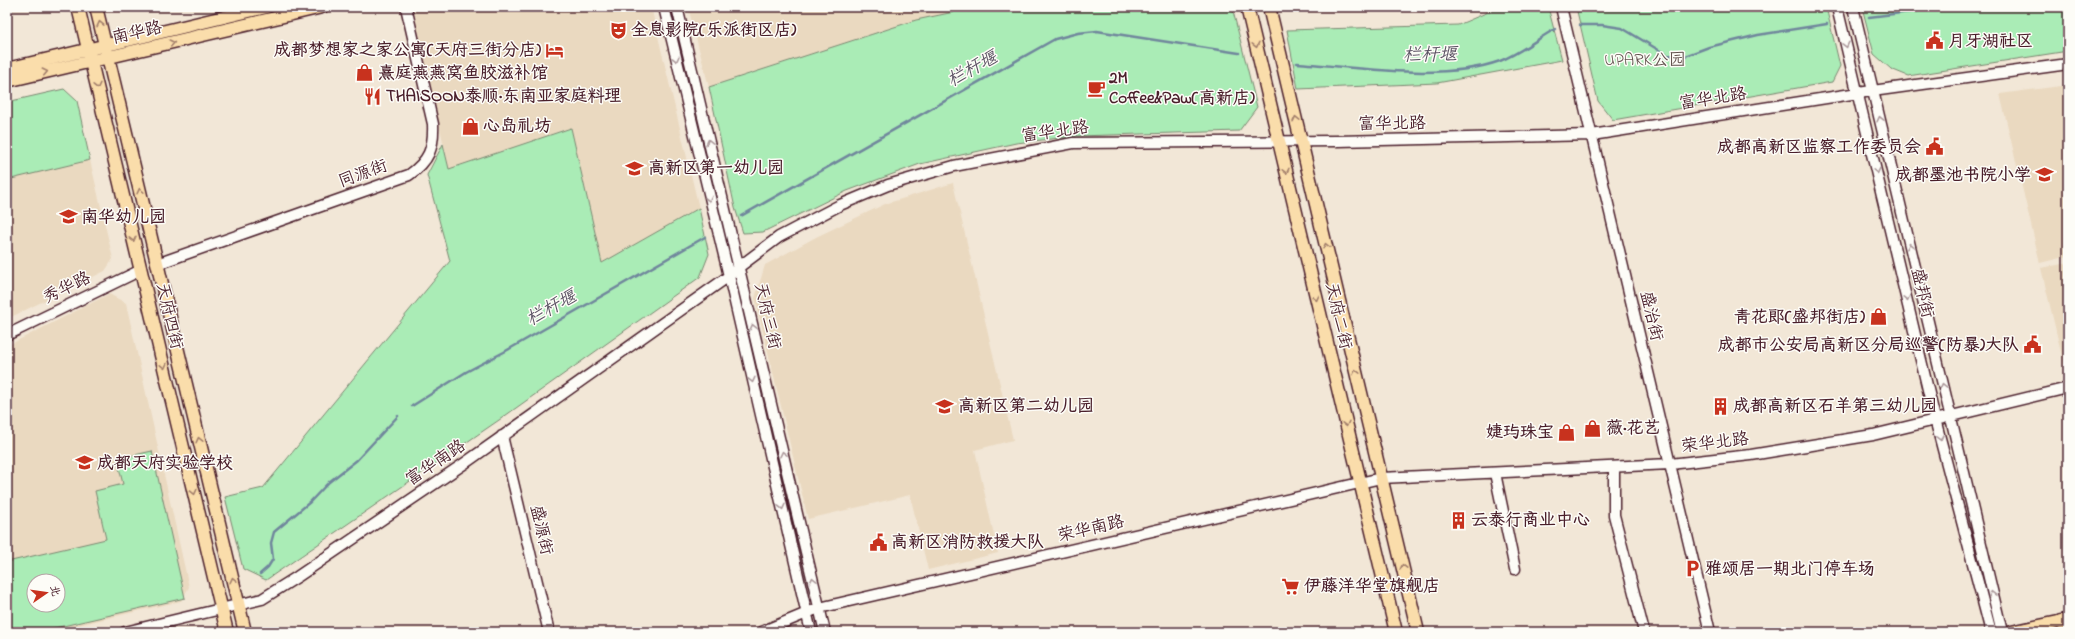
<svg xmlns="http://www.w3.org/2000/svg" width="2075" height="639" viewBox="0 0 2075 639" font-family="'Indie Flower','LXGW WenKai TC',sans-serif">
<rect width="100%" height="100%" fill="#f2e7d7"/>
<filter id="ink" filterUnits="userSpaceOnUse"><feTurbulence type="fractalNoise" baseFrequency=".025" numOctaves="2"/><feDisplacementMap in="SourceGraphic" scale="8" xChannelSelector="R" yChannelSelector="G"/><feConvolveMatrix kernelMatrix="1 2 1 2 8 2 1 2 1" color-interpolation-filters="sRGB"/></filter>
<g filter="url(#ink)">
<path fill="#ead9c0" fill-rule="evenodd" d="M413,7H651L699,208L602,263L571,128L449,169Z
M688,7H953L954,12L916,20L709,87Z
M2068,85V256L2040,263L2000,94Z
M90,160L113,259L105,271L7,319V179Z
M953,183L1013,440L975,450L998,553L928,570L910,495L808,519L755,298L765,265L816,237L885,204Z
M2068,263V369H2065L2041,268Z
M109,294L126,303L189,587L181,601L49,632H8L7,346ZM34,581H58V605H34Z"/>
<path fill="#aaecb6" stroke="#7a8670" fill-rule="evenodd" d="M953,7H1232L1257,107L1239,131L1077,136L1016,143L920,164L847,191L763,232L743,233L735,208L709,87L916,20L954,12Z
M1500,7H1548L1562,60L1437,83L1298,89L1287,30L1458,25Z
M1576,7H1826L1840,66L1832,82L1613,120L1598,101Z
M1862,7H2068V51L1908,76L1891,69L1874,54Z
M64,89L77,101L90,160L7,180V102Z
M571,128L602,263L699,208L709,254L700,277L502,418L266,580L243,569L225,497L263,488L450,261L427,175L443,144L449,169Z
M152,451L185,598L37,632H12L7,609V562L106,539L95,491L123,484L117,459ZM34,581H58V605H34Z"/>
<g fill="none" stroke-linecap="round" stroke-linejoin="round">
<path stroke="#6f869c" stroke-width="2.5" d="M1869,17L1950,7
M1580,25H1602L1622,28L1667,55L1685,56L1709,47L1758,35L1827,24
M1297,63C1358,67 1441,82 1500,61C1519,54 1537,39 1555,29
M741,216L1055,39L1078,33L1097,31L1239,53
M412,406L466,372L504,352L705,237
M260,574L268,567L273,559L271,543L274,532L310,502L329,482L357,460L398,416"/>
<defs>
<path id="minor" d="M664,7L729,276L811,632
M677,7L825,632
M1561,7L1710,632
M1837,7L1935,419L1991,632
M1853,7L2002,632
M157,264L409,175C429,161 434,148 433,124L406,7
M7,335L141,270
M502,436L549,632
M1614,467V515L1644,632
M1495,473L1515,569
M125,632L262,599L297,577L465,463L729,276L739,267L779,237L840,205L888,185L954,166L1073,143L1338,141L1592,135L1858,93L2068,64
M761,632L819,608L1381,478L1670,464L1751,455L1873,435L2068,388"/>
<path id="major" d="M78,7L227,632
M96,7L245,632
M1247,7L1396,632
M1269,7L1418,632
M7,69L266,7
M7,81L322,7
M2011,632L2068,620"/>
<path id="highway" d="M2061,622L2068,623"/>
</defs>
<use href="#minor" stroke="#4a1f2b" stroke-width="13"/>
<use href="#major" stroke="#4a1f2b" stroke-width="15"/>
<use href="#highway" stroke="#4a1f2b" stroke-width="17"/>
<use href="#minor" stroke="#fdfcf7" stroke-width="10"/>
<use href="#major" stroke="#faddab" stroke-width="12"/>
<use href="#highway" stroke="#faddab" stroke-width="14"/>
</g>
<defs><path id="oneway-chevron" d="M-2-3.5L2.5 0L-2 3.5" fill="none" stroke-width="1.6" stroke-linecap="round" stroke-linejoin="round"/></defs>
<g stroke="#a27e6b">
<use href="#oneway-chevron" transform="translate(100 24) rotate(-103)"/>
<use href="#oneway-chevron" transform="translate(172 43) rotate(-13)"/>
<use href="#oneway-chevron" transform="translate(1256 45) rotate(77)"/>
<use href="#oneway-chevron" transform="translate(45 72) rotate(-13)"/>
<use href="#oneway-chevron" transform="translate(97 86) rotate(77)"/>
<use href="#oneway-chevron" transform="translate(1296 119) rotate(-103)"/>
<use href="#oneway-chevron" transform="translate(1286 171) rotate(77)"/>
<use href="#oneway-chevron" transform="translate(140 191) rotate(-103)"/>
<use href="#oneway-chevron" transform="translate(133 239) rotate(77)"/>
<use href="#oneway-chevron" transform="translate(1326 246) rotate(-103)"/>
<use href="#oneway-chevron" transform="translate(1316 298) rotate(77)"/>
<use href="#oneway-chevron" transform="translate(164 366) rotate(77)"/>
<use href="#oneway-chevron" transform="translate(1356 372) rotate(-103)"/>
<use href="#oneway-chevron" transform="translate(1346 424) rotate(77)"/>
<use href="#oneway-chevron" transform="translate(199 440) rotate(-103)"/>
<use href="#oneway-chevron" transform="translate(194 492) rotate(77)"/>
<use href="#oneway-chevron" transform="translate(1403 567) rotate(-103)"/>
<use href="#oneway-chevron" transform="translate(233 580) rotate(-103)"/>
</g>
<g stroke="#ac999b">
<use href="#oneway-chevron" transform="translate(1846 45) rotate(76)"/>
<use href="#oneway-chevron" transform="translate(676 59) rotate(77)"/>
<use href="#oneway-chevron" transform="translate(1880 119) rotate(-103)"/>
<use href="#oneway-chevron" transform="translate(709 142) rotate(-103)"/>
<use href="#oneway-chevron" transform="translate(1877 171) rotate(77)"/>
<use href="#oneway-chevron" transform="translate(709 199) rotate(77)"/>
<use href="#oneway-chevron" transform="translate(1910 246) rotate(-103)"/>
<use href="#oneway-chevron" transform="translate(1907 298) rotate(77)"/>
<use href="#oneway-chevron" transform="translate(753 327) rotate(-103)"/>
<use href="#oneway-chevron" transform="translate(752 380) rotate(77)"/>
<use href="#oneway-chevron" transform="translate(1943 386) rotate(-103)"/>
<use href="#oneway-chevron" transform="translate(1940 438) rotate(75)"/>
<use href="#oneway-chevron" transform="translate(783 454) rotate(-103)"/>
<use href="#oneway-chevron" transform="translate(782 507) rotate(77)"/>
<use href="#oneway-chevron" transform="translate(813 580) rotate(-103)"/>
<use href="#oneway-chevron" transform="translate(1992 594) rotate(-104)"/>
</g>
</g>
<defs>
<symbol id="theatre-bare" viewBox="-9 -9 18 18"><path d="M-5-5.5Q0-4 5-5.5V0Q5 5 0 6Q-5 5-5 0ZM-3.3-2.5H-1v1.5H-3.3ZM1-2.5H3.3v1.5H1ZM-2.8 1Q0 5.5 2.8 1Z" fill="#c8321e" stroke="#fdfcf7" stroke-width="2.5" paint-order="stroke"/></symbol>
<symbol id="civic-bare" viewBox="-9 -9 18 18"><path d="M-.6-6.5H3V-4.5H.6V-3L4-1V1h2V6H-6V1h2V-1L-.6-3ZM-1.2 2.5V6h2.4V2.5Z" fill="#c8321e" stroke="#fdfcf7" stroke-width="2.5" paint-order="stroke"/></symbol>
<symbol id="hotel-bare" viewBox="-9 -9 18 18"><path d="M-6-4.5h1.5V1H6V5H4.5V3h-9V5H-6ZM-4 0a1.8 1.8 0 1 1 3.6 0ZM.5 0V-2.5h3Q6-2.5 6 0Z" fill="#c8321e" stroke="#fdfcf7" stroke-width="2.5" paint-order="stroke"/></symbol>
<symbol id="shop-bare" viewBox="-9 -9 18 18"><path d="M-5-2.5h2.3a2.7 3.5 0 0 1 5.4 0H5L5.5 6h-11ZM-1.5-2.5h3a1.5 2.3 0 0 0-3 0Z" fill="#c8321e" stroke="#fdfcf7" stroke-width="2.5" paint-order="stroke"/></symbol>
<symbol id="cafe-bare" viewBox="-9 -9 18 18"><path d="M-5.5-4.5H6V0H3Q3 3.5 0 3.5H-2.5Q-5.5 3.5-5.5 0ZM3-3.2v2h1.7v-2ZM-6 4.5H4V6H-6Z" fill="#c8321e" stroke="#fdfcf7" stroke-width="2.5" paint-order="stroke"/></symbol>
<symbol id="restaurant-bare" viewBox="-9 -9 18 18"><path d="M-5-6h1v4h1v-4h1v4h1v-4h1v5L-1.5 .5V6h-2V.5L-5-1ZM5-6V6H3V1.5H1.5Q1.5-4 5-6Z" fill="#c8321e" stroke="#fdfcf7" stroke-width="2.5" paint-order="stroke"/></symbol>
<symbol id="school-bare" viewBox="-9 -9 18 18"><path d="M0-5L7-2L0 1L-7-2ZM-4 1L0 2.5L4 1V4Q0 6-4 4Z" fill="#c8321e" stroke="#fdfcf7" stroke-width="2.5" paint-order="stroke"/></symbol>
<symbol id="building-bare" viewBox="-9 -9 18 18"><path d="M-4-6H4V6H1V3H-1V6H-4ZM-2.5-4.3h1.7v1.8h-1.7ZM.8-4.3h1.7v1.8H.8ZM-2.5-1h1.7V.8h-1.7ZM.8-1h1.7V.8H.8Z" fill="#c8321e" stroke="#fdfcf7" stroke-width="2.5" paint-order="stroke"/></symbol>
<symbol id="parking-bare" viewBox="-9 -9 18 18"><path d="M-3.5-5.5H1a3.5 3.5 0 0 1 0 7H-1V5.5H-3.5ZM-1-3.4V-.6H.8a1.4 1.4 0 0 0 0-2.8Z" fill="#c8321e" stroke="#fdfcf7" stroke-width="2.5" paint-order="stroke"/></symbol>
<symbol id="supermarket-bare" viewBox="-9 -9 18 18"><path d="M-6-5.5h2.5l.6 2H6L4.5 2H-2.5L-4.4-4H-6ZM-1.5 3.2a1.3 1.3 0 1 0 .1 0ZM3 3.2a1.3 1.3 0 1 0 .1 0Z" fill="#c8321e" stroke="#fdfcf7" stroke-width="2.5" paint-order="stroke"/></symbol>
</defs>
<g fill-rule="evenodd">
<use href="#theatre-bare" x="606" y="18" width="25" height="25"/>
<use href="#civic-bare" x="1922" y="28" width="25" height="25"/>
<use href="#hotel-bare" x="542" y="38" width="25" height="25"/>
<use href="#shop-bare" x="352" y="60" width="25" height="25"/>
<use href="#cafe-bare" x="1084" y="76" width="25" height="25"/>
<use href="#restaurant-bare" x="360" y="84" width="25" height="25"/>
<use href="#shop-bare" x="458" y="114" width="25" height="25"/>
<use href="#civic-bare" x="1922" y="134" width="25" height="25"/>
<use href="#school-bare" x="622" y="156" width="25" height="25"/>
<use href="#school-bare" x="2032" y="162" width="25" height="25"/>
<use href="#school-bare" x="56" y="204" width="25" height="25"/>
<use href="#shop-bare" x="1866" y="304" width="25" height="25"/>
<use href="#civic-bare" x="2020" y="332" width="25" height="25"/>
<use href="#school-bare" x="932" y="394" width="25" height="25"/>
<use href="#building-bare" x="1708" y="394" width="25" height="25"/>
<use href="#shop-bare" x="1580" y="416" width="25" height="25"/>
<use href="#shop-bare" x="1554" y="420" width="25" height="25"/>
<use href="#school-bare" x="72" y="450" width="25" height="25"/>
<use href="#building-bare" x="1446" y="508" width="25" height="25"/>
<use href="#civic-bare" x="866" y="530" width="25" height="25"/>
<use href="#parking-bare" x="1680" y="556" width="25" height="25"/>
<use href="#supermarket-bare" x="1278" y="574" width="25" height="25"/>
</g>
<g text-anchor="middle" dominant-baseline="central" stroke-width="3" stroke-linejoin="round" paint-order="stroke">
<g font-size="17" font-weight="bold" fill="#4a1f2b" stroke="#fdfcf7" text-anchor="start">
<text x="631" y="30">全息影院(乐派街区店)</text>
<text x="1948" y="41">月牙湖社区</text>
<text x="541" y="50" text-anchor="end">成都梦想家之家公寓(天府三街分店)</text>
<text x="378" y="73">熹庭燕燕窝鱼胶滋补馆</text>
<text x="1109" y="78">2M<tspan x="1109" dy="20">Coffee&amp;Paw(高新店)</tspan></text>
<text x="386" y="96">THAISOON泰顺·东南亚家庭料理</text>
<text x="483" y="126">心岛礼坊</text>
<text x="1921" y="147" text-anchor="end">成都高新区监察工作委员会</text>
<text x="648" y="168">高新区第一幼儿园</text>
<text x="2031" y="175" text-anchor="end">成都墨池书院小学</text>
<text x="81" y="217">南华幼儿园</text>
<text x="1865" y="317" text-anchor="end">青花郎(盛邦街店)</text>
<text x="2019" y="345" text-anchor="end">成都市公安局高新区分局巡警(防暴)大队</text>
<text x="958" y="406">高新区第二幼儿园</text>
<text x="1733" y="406">成都高新区石羊第三幼儿园</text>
<text x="1606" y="428">薇·花艺</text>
<text x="1554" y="432" text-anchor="end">婕玙珠宝</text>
<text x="97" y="463">成都天府实验学校</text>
<text x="1471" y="520">云泰行商业中心</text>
<text x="891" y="542">高新区消防救援大队</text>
<text x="1705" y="569">雅颂居一期北门停车场</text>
<text x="1304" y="586">伊藤洋华堂旗舰店</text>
</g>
<g font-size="17" fill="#4a1f2b" stroke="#fdfcf7">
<text transform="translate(137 33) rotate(-13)">南华路</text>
<text transform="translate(1713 99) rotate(-9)">富华北路</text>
<text transform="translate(1392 124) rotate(-1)">富华北路</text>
<text transform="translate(1055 132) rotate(-8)">富华北路</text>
<text transform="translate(363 174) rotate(-20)">同源街</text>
<text transform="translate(67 288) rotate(-26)">秀华路</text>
<text transform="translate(1922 293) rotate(77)">盛邦街</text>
<text transform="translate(169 316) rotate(77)">天府四街</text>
<text transform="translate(767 316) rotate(77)">天府三街</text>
<text transform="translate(1338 316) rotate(77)">天府二街</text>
<text transform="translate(1651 316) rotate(77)">盛治街</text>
<text transform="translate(1715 443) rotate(-7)">荣华北路</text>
<text transform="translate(436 463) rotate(-34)">富华南路</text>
<text transform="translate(1091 529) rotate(-13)">荣华南路</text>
<text transform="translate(541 530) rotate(77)">盛源街</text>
</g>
<g font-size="17" fill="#62524e" stroke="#fdfcf7">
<text x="1645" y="60">UPARK公园</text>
</g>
<g font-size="18" font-style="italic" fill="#5c5364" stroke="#fdfcf7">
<text transform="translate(1430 56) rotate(-1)">栏杆堰</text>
<text transform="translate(973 70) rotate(-29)">栏杆堰</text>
<text transform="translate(552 309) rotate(-29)">栏杆堰</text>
</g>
</g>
<rect width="2075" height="639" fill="none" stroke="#fdfcf7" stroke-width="24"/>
<rect x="12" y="12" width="2051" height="615" fill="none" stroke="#4a1f2b" stroke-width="1.5" filter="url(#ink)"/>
<g transform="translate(46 593) rotate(77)"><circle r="19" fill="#fdfcf7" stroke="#b5a4a5"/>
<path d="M0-3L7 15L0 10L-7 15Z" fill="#c8321e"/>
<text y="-6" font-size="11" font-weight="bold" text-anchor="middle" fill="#4a1f2b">北</text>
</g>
</svg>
